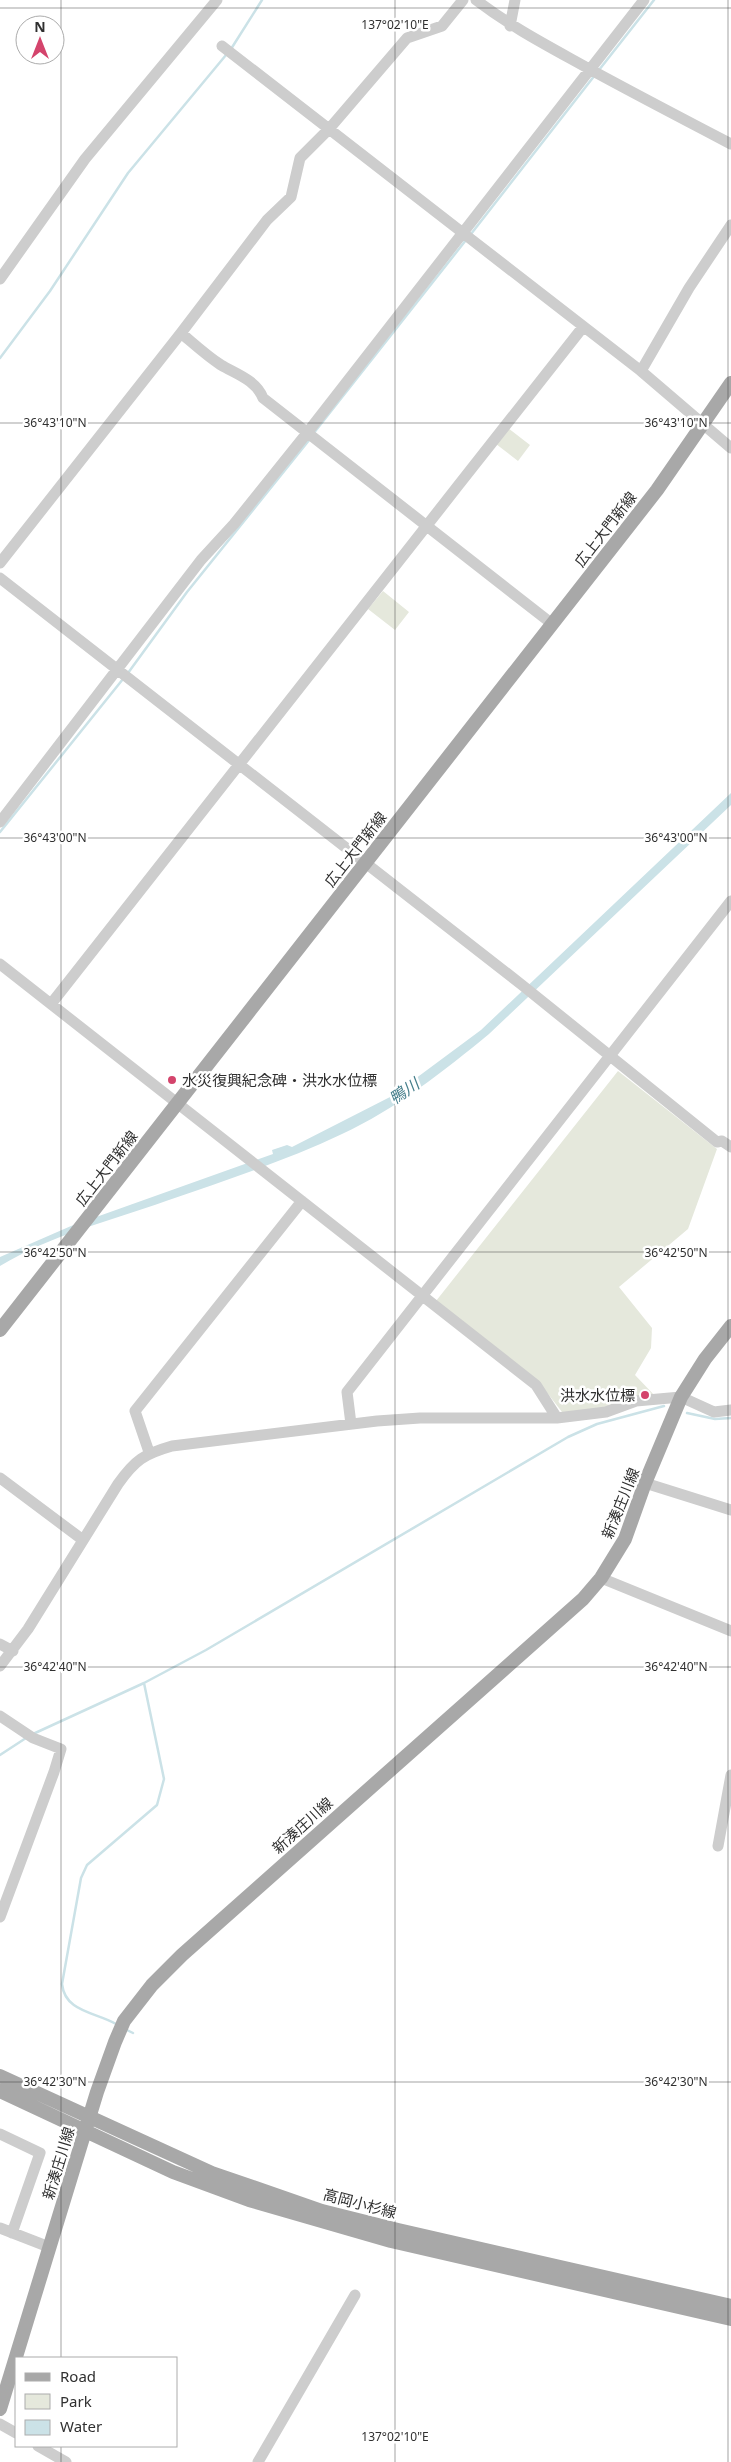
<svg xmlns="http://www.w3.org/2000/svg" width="731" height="2462" viewBox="0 0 731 2462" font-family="'Noto Sans','Noto Sans JP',sans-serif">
<rect width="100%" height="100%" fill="#fff"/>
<path fill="#e5e8dc" d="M508,428L530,445L518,461L496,444Z
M383,591L409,612L395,630L368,609Z
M618,1071L717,1149L688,1229L619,1287L652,1328L651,1348L635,1375L657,1398L569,1421L538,1381L436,1301Z"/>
<path fill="#cbe2e7" d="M731,793V805L489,1034C444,1071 396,1109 342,1134C285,1161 226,1180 166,1201C110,1221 51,1235 0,1266V1257L71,1226L273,1154L272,1150L287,1145L292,1147L392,1096L481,1030Z"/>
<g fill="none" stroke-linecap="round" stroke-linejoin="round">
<path stroke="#cbe2e7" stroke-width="2.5" d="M231,49L262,0
M599,70L654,0
M471,234L595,75
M0,358L50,291L128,173L226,55
M313,434L466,240
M128,673L187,592L310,439
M0,832L123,679
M687,1413L715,1419L731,1418
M33,1734L144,1683L206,1650L568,1437L597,1424L664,1406
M0,1755L26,1738
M116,2024C95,2012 65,2012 62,1984L81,1878L87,1865L157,1805L164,1779L144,1683
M125,2029L133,2033"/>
<path stroke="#cdcdcd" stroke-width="11" d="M476,0C514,29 552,48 593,71C639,96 685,120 731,144
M510,26L515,0
M222,46L463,233
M463,233L641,371L731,448
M0,279L85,159L217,0
M181,333C194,344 207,356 221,365C236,374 256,380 263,398L551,623
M641,371L689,288L731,225
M0,563L181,333L267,220L291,197L300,158L329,129L407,38L442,26L463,0
M0,578L522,985L717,1142L722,1141L731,1147
M0,822L201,560L234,524L307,433L644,0
M0,964L536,1385L557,1418
M51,1004C230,779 405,552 583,327
M351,1424L347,1392L731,901
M149,1452L135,1411L302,1201
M0,1478L83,1540
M645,1483L731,1510
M601,1578L731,1631
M0,1644L13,1651
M0,1666L28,1629L118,1484C135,1460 144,1454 172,1446L377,1421L420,1418H557L606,1412L636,1401L681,1397L714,1412L731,1410
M0,1716L33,1738L61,1749L54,1772L0,1917
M718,1846L731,1775
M0,2134L40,2153L12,2233
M0,2228L49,2247
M0,2424L16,2433
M38,2446L66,2462
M258,2462L355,2295"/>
<path stroke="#a8a8a8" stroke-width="14" d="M0,1330L657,490L731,383
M0,2076L212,2173L322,2211L398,2230L731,2306
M0,2091L173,2172L249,2200L391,2241L731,2319
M0,2409L97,2092L115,2042L124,2021L152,1985L182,1955L583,1599L601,1578L625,1539L645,1483L681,1397L705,1359L731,1326"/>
</g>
<path fill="none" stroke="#303030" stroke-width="1" stroke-opacity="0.45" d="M61,0V2358M395,0V2462M728,0V2462M0,8H731M0,423H731M0,838H731M0,1252H731M0,1667H731M0,2082H731M61,2446V2462"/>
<g fill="#d4446c" stroke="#fff" stroke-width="2">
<circle cx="172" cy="1080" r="5"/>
<circle cx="645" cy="1395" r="5"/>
</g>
<g text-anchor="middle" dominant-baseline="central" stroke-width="5" stroke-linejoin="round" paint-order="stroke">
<g font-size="15" fill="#303030" stroke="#fff">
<text transform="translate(605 529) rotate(-52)">広上大門新線</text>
<text transform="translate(355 849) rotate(-52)">広上大門新線</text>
<text transform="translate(106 1168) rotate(-52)">広上大門新線</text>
<text transform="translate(620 1503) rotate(-68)">新湊庄川線</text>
<text transform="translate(302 1825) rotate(-42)">新湊庄川線</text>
<text transform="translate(58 2163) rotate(-73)">新湊庄川線</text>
<text transform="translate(360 2203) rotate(15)">高岡小杉線</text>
</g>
<g font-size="15" fill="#303030" stroke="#fff" text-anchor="start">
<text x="182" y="1080">水災復興紀念碑・洪水水位標</text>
<text x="635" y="1395" text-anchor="end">洪水水位標</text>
</g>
<g font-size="16" font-style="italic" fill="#457e8b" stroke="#fff">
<text transform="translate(404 1091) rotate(-35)">鴨川</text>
</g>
</g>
<g font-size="12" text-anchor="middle" fill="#303030" stroke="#fff" stroke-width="5" stroke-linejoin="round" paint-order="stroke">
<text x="395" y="29">137°02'10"E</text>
<text x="55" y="427">36°43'10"N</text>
<text x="676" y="427">36°43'10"N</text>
<text x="55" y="842">36°43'00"N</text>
<text x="676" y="842">36°43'00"N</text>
<text x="55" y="1257">36°42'50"N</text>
<text x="676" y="1257">36°42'50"N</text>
<text x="55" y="1671">36°42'40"N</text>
<text x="676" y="1671">36°42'40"N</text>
<text x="55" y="2086">36°42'30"N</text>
<text x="676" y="2086">36°42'30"N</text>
<text x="395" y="2441">137°02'10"E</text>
</g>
<rect x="15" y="2357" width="162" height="90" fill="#ffffff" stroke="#acacac"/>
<rect x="25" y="2373" width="25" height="8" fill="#a8a8a8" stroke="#acacac"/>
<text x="60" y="2382" font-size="15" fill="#303030">Road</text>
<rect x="25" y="2394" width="25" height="15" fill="#e5e8dc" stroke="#acacac"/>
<text x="60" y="2407" font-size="15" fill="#303030">Park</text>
<rect x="25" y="2420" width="25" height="15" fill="#cbe2e7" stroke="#acacac"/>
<text x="60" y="2432" font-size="15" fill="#303030">Water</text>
<g transform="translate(40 40)"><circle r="24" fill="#ffffff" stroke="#acacac"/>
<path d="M0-4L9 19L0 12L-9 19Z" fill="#d4446c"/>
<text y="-8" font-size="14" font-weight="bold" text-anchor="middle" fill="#303030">N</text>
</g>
</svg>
